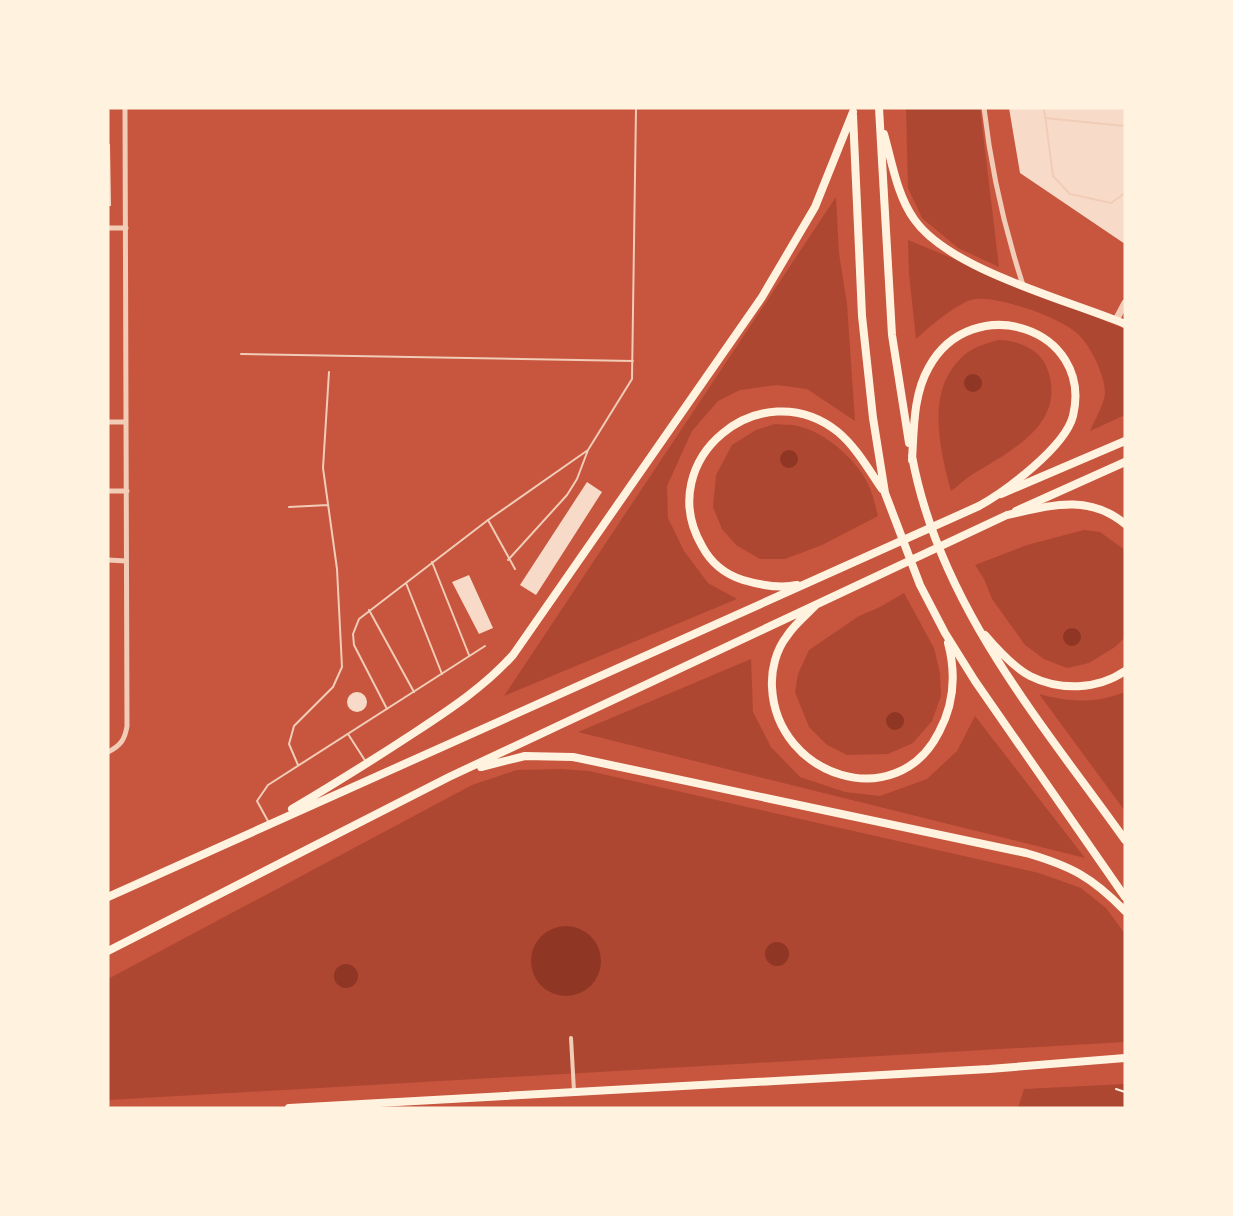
<svg xmlns="http://www.w3.org/2000/svg" width="1233" height="1216" viewBox="0 0 1233 1216" font-family="'Sofia Sans Condensed',sans-serif">
<rect width="100%" height="100%" fill="#c8553d"/>
<path fill="#ae4732" d="M906,108H980L999,267L958,248L922,218L908,188Z
M836,197L839,253L847,304L855,421L807,389L777,385L740,390L718,401L692,431L667,486L668,518L684,551L708,583L737,599L504,696Z
M908,240L1125,329V415L1090,431C1094,422 1105,402 1105,393C1105,375 1091,347 1079,335C1062,318 999,296 976,299C960,300 928,328 916,339L909,274Z
M998,340C1017,340 1040,349 1047,368C1068,423 1011,451 973,474C965,479 958,486 951,491C939,447 924,385 968,352C977,346 988,343 998,340Z
M775,424C782,425 791,424 798,426C825,432 857,460 868,484C873,494 875,505 878,516L822,545L785,559H760L736,545L722,529L713,507L716,475L732,445L756,430Z
M1084,530L1100,532L1125,550V637L1115,647L1089,663L1067,668L1044,659L1025,645L992,599L984,579L975,565L1027,545Z
M904,593L934,648L940,673L941,696L932,721L913,743L888,754L847,755L827,745L809,727L795,692L798,674L809,650L859,616L880,607Z
M751,659L753,712L771,747L800,777L845,792L880,796L927,779L957,751L975,716L1085,858L578,732Z
M1125,692V811L1039,694C1069,702 1095,704 1125,692Z
M560,769L589,771L1039,873L1081,888L1106,908L1125,934V1042L108,1100V979L472,785L517,770Z
M1125,1084V1108H1018L1024,1089Z"/>
<path fill="#8f3625" d="M964 383a9 9 0 1 1 18 0a9 9 0 1 1-18 0Z
M780 459a9 9 0 1 1 18 0a9 9 0 1 1-18 0Z
M1063 637a9 9 0 1 1 18 0a9 9 0 1 1-18 0Z
M886 721a9 9 0 1 1 18 0a9 9 0 1 1-18 0Z
M531 961a35 35 0 1 1 70 0a35 35 0 1 1-70 0Z
M765 954a12 12 0 1 1 24 0a12 12 0 1 1-24 0Z
M334 976a12 12 0 1 1 24 0a12 12 0 1 1-24 0Z"/>
<path fill="#f7dbc8" d="M1009,108H1125V244L1020,173Z
M108,144H110L111,206H108Z
M587,482L602,492L536,595L520,585Z
M469,575L493,628L479,634L452,582Z
M347 702a10 10 0 1 1 20 0a10 10 0 1 1-20 0Z"/>
<g fill="none" stroke-linecap="round" stroke-linejoin="round">
<path stroke="#fff3e0" stroke-width="2" d="M1116,1089L1125,1092"/>
<path stroke="#f1ccb7" stroke-width="2" d="M1044,108L1053,176L1070,194L1111,203L1125,193
M1045,118L1125,126
M241,354L633,361
M289,507L328,505
M488,520L515,569
M508,560L567,495L577,479L588,450
M432,562L469,655
M406,583L442,674
M369,610L414,692
M387,709L354,645L353,634L359,619L488,520L588,450L632,379L636,108
M348,734L366,762
M298,765L289,744L294,726L333,687L342,667L337,569L323,468L329,372
M269,823L257,801L268,785L485,646"/>
<path stroke="#f1ccb7" stroke-width="4" d="M571,1038L574,1091"/>
<path stroke="#f1ccb7" stroke-width="5" d="M984,108C991,169 1004,227 1023,285
M108,228H126
M108,422H126
M108,491H127
M108,560L126,561
M108,752C120,746 125,740 127,726L125,108"/>
<path stroke="#f1ccb7" stroke-width="7" d="M1116,320L1125,303"/>
<path stroke="#fff3e0" stroke-width="8" d="M1001,494L1125,441
M1016,511L1125,462"/>
<path stroke="#fff3e0" stroke-width="8" d="M879,108L892,335L909,443
M853,115L862,316L873,418L885,493L920,585L945,633L975,681L1125,897
M884,134C892,162 897,195 914,219C949,270 1068,300 1125,324
M912,456C939,604 1040,721 1125,840
M797,585C779,589 760,585 743,580C724,574 711,563 702,546C652,460 761,370 838,432C856,447 869,470 882,489
M815,606C806,615 794,625 787,636C776,650 771,670 772,687C776,777 897,816 939,732C954,704 956,673 948,643
M985,635C997,649 1013,667 1030,676C1060,691 1097,690 1125,671
M481,767L525,756L573,757L1026,853C1071,866 1092,877 1125,911
M292,809C334,784 376,758 417,731C452,708 485,686 513,655L762,297L815,207L853,112
M108,897L979,506C1006,491 1065,447 1073,416C1094,328 972,289 929,367C913,395 914,429 912,460
M108,951L449,777L1007,515C1049,506 1088,493 1125,524
M289,1108L989,1069L1125,1058"/>
</g>
<rect width="1233" height="1216" fill="none" stroke="#fff3e0" stroke-width="219"/>
</svg>
